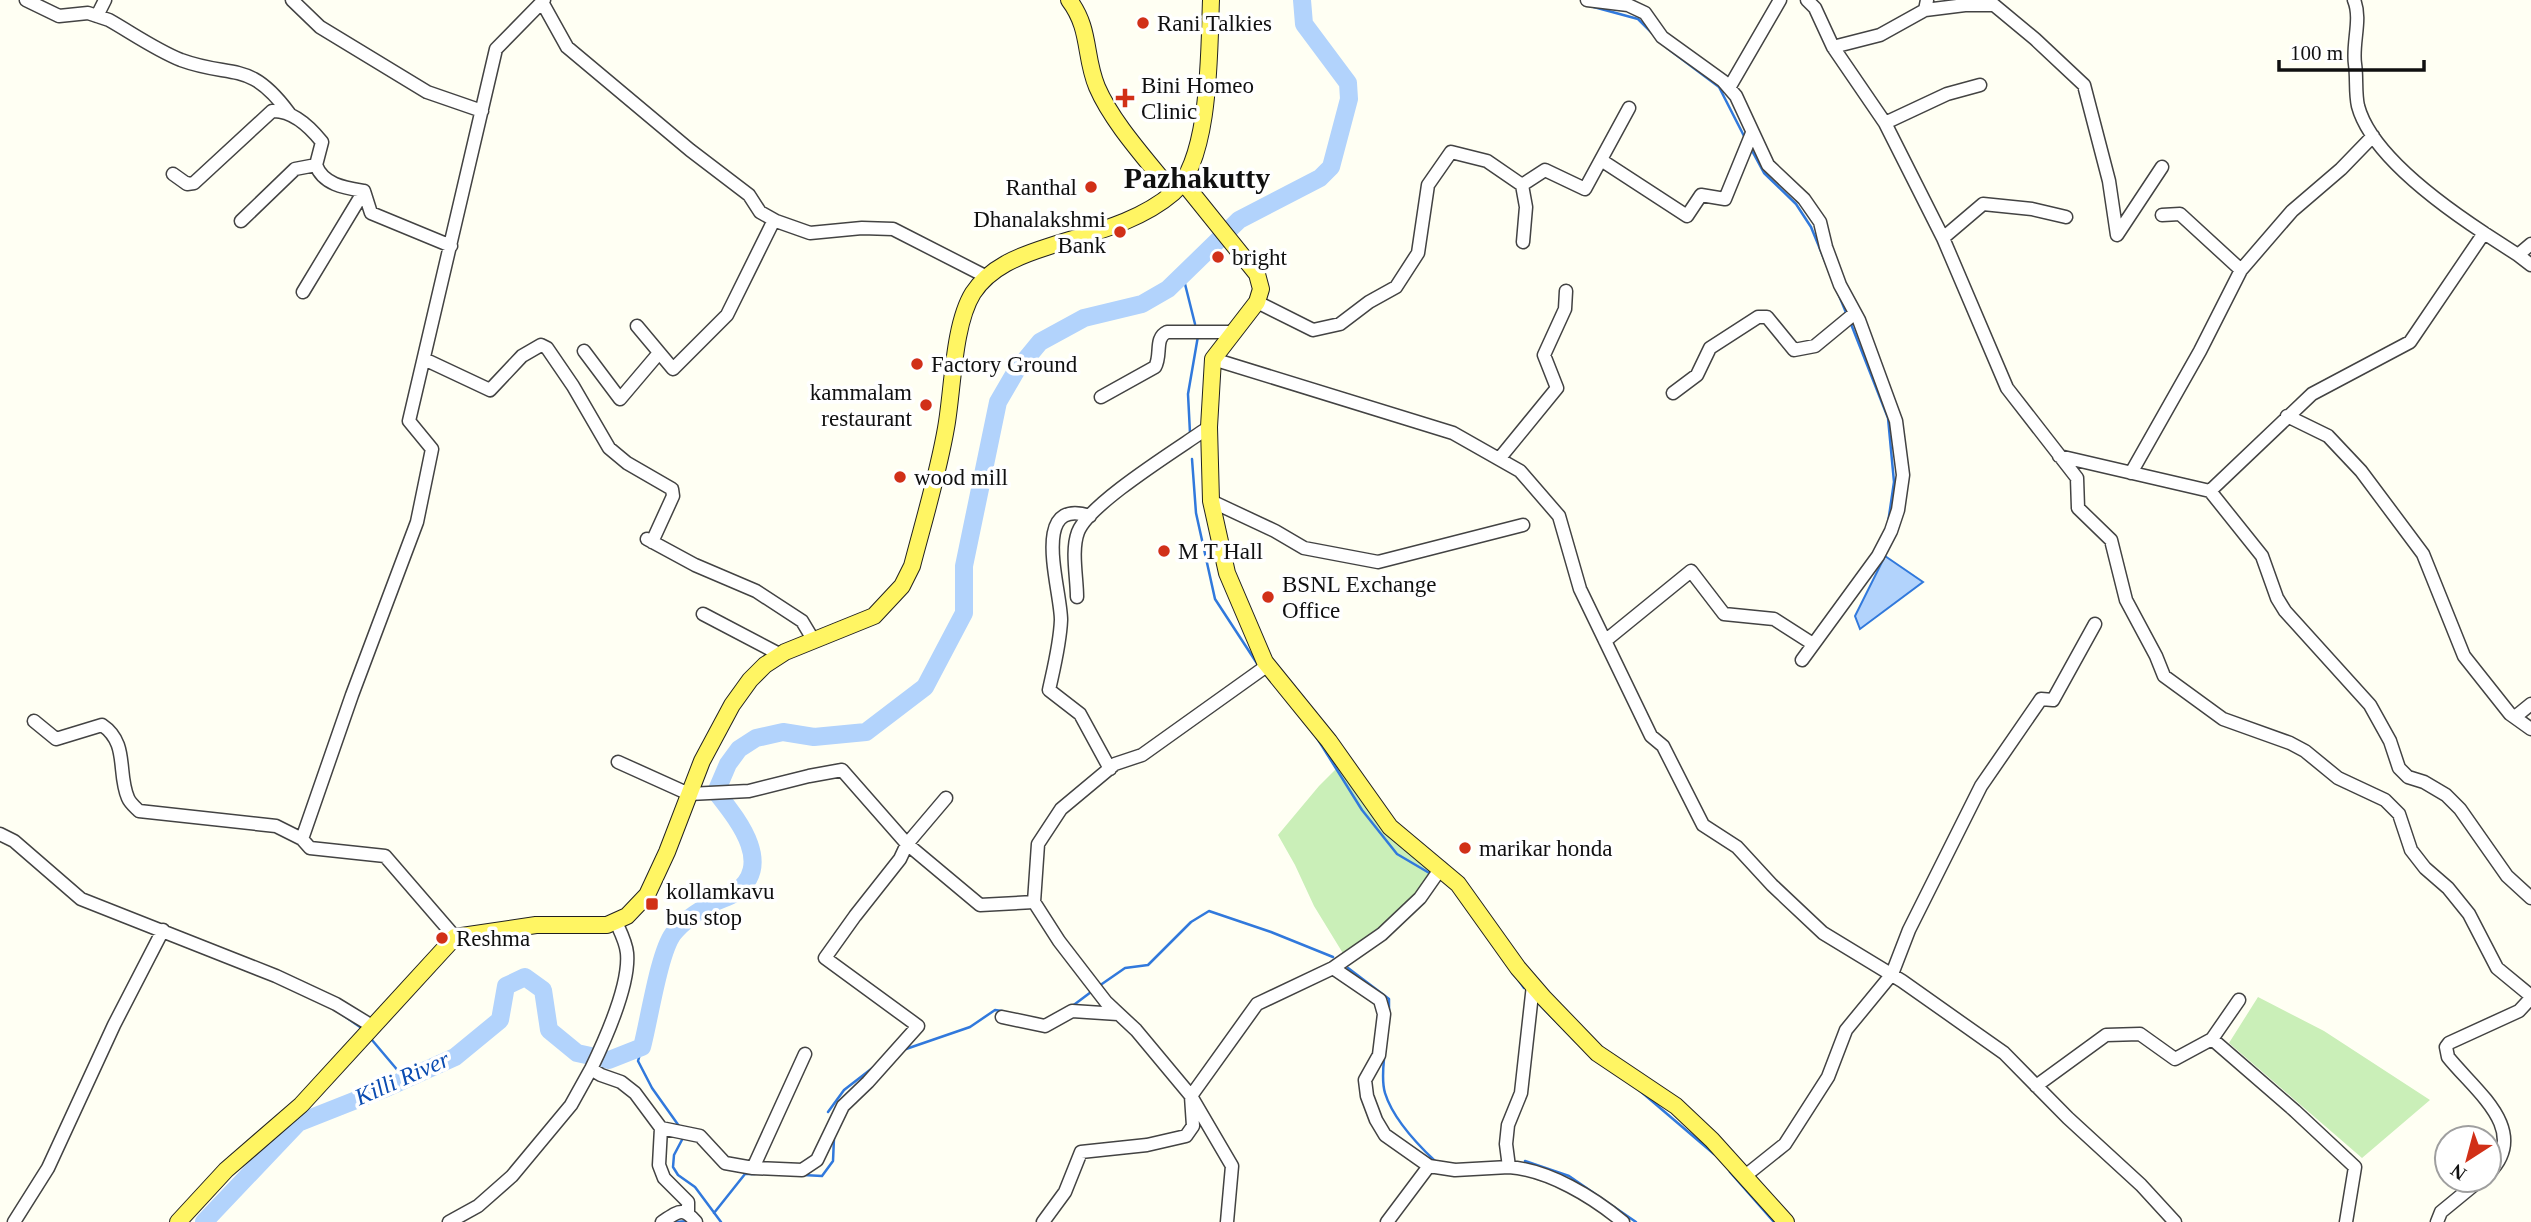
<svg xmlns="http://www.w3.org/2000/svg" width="2531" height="1222" viewBox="0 0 2531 1222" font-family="Georgia,serif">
<rect width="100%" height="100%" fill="#fffff3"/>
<path fill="#caefb8" d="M1340,765L1438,866L1399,916L1344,955L1314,906L1295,865L1278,835L1319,786Z
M2258,997L2324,1031L2430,1100L2362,1158L2229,1043Z"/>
<path fill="#b2d3fc" stroke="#3179dc" stroke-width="2" d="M1885,556L1923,582L1860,629L1855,616Z"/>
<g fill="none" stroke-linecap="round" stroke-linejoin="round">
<path stroke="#3179dc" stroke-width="2.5" d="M1590,6L1638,19L1652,33
M1667,48L1719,87L1745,138
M1750,147L1764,173L1796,204L1811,227L1847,315
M1183,276L1195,324
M1851,324L1888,418L1894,482L1888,523
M1190,433L1188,394L1198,336
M1192,459L1196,513L1215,599L1260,668
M1317,738L1362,810L1397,854L1431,874
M1348,968L1389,999V1011
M1517,978L1524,988
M1099,986L1125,968L1148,965L1191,922L1209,911L1271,932L1333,957
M1539,1004L1576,1042
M1071,1007L1091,992
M337,1011L360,1027
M372,1040L405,1079
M642,1047L638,1061L652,1088L679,1126
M906,1049L970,1027L995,1010L1002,1011
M1384,1059C1383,1069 1382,1083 1385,1093C1393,1119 1416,1143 1435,1161
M1639,1090L1714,1154
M828,1112L844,1090L875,1066
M684,1136L674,1155L673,1167L678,1175L695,1187L721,1222
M1525,1161L1569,1176L1636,1222
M1730,1172L1774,1222
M803,1175L822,1176L833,1161L834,1138
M714,1213L745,1174H755
M676,1222L688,1221"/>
<path stroke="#b2d3fc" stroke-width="18" d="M204,1222L298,1123L384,1089L455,1057L500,1020L506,986L525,977L543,990L549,1030L577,1053L609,1060L642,1047C649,1021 659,953 673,934C683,921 700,910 715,902C721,899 729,897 735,893C775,864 737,819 716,792L728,764L739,749L756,738L783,732L814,737L866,732L925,687L964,613V566L998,402L1016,371L1040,342L1084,318L1142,304L1168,289L1239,220L1320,178L1331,167L1349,99L1348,83L1304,24L1302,0"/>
<defs>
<path id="minor" d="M26,0L59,16L88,13L109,20C132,33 156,50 181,60C233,79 249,59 289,113
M292,0L320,27L427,92L482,111
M1587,0L1628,5L1645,13L1662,37L1723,81L1736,96L1768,165L1804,199L1820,222L1826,247L1840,285L1859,320L1896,421L1903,475L1898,510L1891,531L1878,556L1802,660
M1807,0L1815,8L1833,47L1885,123L1943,238L2007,388L2077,478L2078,508L2111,540L2126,600L2156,656L2164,676L2223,719L2290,743L2305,751L2338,778L2385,800L2399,814L2411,850L2425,868L2448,888L2469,914L2497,968L2531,996
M542,2L567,47L690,150L749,195L760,212L776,221L810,233L862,228L893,229L987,277
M1925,10L1965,5H1994L2035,39L2084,85L2109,181L2117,235L2162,167
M97,16L105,0
M1833,47L1880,35L1925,10L1927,0
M1729,88L1780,0
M1885,123L1947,94L1980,85
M1601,160L1687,216L1701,195L1725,199L1752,133
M173,174L187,184L194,183L272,111C292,110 310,127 322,142L316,165C323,185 346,188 364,191
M1522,185L1526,207L1523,242
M2162,215L2180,214L2241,270
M241,221L295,169L316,165
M2484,233L2518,255L2531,244
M1943,238L1983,204L2032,209L2066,217
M2518,255L2531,265
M303,292L364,191L371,213L451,246
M1257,302L1313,330L1340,324L1369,302L1396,287L1418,253L1428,185L1451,152L1487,161L1522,185L1545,170L1585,189L1629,108
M637,326L673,369L727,315L774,220
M584,351L620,399L659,353
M424,359L490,390L522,356L541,345L547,348L573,386L609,448L627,463L672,489L673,496L652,542
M1213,359L1453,433L1520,471L1559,516L1580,589L1651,736L1663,746L1703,825L1737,847L1772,885L1823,933L1902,981L2004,1053L2068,1118L2141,1185L2175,1222
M1673,393L1697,375L1710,348L1758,317H1767L1794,350L1815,346L1855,313
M1101,397L1155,367C1162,355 1154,338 1167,332H1234
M2287,416L2328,436L2361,471L2423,554L2464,656L2510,714L2531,729
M2059,456L2210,491L2312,394L2410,342L2484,233C2443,206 2371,155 2358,106C2355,93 2357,77 2355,64C2352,43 2362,19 2354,0
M1499,459L1557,388L1544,355L1565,309L1566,291
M2131,473L2200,351L2241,270L2292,211L2341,169L2373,136
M2210,491L2262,556L2277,598L2285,611L2370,705L2390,741L2399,768L2408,777L2424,782L2446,795L2460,809L2507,876L2531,898
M1211,501L1275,531L1304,548L1378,562L1523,525
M1090,516C1029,496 1061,589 1061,620C1060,644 1054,667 1049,690L1080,714L1110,769
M647,539L695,565L756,591L802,621L814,641
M1077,597C1077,577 1071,551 1078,532C1089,503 1181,447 1209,427
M703,614L781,655
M1605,641L1691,571L1724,614L1774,619L1813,644
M2515,717L2531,704
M34,721L56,739L102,725C129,743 117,773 128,798C130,803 135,807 139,811L276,826L302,839
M618,762L689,794L749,791L809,776L842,770L907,844L980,905L1034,902
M0,834L14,841L81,899L276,976L336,1004L372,1026
M616,922C620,931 626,942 627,953C630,984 605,1040 591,1069L601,1075L621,1082L635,1093L661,1128L659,1165L664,1178L688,1202V1214
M455,937L385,856L310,848L302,839L352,695L417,522L432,449L409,421L496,49L544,0
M1333,968L1380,1000L1384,1014L1379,1055L1365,1080L1367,1096L1376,1120L1385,1135L1429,1166
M1533,985L1521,1093L1508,1125L1506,1144L1509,1167C1549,1170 1593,1197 1623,1222
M2239,1000L2212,1039L2295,1111L2355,1167L2346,1222
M1002,1017L1045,1026L1072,1011L1118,1014
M2036,1086L2106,1035L2140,1034L2175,1059L2212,1039
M661,1128L700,1136L725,1163L753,1168L802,1170L817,1160L843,1106L868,1082L918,1026L825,958L855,916L900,859L907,844L946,798
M753,1168L805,1054
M2489,1173C2531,1130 2475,1091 2448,1057L2446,1047L2449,1043L2519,1011L2531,998
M1745,1176L1785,1144L1828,1077L1846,1030L1892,974L1909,930L1981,786L2041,699L2053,700L2095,624
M14,1222L48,1168L114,1025L163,930
M449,1222L478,1206L512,1176L571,1105L591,1069
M662,1222C678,1212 682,1206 696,1222
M1043,1222L1065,1192L1081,1152L1147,1145L1186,1136L1193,1126L1191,1096L1257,1004L1333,968L1382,934L1420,898L1441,868
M1227,1222L1232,1166L1191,1096L1136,1030L1106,1002L1059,941L1034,902L1038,844L1061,809L1115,764L1142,755L1268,665
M1387,1222L1429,1166L1455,1170L1509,1167
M2437,1222L2441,1212L2480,1180"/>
<path id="major" d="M1069,0C1091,29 1084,56 1097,87C1113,124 1148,161 1173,193
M1183,182L1257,274L1261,289L1257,302L1213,359L1209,427L1211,501L1227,573L1265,662L1329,741L1390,827L1458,884L1518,968L1543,997L1597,1053L1676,1106L1712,1140L1786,1222
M178,1222L226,1170L301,1105L455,937L536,925H607L627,916L647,895L667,852L702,761L732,705L750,680L765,665L785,652L874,616L902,586L912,566C924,520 938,474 946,428C953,390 953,325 973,293C990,267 1019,256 1047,247C1090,233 1138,223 1173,193C1211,160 1209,49 1211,0"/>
</defs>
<use href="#minor" stroke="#434343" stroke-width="15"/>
<use href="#major" stroke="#212121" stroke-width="18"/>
<use href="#minor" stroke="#fff" stroke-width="12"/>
<use href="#major" stroke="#fff563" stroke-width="16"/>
</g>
<g fill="#d13018" stroke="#fff" stroke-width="2.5">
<circle cx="1143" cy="23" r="7"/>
<path d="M1121.5 87.5h7v7h7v7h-7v7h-7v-7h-7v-7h7z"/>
<circle cx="1091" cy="187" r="7"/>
<circle cx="1120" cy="232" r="7"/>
<circle cx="1218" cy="257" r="7"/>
<circle cx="917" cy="364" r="7"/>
<circle cx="926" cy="405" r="7"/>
<circle cx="900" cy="477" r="7"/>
<circle cx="1164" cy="551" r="7"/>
<circle cx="1268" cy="597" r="7"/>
<circle cx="1465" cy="848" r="7"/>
<rect x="645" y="897" width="14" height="14" rx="3.5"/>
<circle cx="442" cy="938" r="7"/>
</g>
<g text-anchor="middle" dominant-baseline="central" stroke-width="7" stroke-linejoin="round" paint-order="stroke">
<g font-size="23" fill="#101010" stroke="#fff" text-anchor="start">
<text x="1157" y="23">Rani Talkies</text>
<text x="1141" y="85">Bini Homeo<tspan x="1141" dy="26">Clinic</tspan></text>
<text x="1077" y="187" text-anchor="end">Ranthal</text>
<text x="1106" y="219" text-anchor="end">Dhanalakshmi<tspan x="1106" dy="26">Bank</tspan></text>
<text x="1232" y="257">bright</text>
<text x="931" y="364">Factory Ground</text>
<text x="912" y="392" text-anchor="end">kammalam<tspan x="912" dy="26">restaurant</tspan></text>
<text x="914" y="477">wood mill</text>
<text x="1178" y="551">M T Hall</text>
<text x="1282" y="584">BSNL Exchange<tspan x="1282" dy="26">Office</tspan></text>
<text x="1479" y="848">marikar honda</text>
<text x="666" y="891">kollamkavu<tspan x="666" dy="26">bus stop</tspan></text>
<text x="456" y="938">Reshma</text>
</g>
<g font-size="24" font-style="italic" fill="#0a4bb1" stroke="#fff">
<text transform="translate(402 1078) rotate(-24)">Killi River</text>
</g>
<g font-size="30" font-weight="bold" fill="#101010" stroke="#fff">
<text x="1197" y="177">Pazhakutty</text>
</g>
</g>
<g transform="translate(2468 1159) rotate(216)"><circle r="33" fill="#ffffff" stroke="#9f9f9f" stroke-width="2"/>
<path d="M0-5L12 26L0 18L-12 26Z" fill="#d13018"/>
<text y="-10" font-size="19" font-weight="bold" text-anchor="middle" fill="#101010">N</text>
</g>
<path d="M2279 60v10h145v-10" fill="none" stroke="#101010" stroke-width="3.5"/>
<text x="2290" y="60" font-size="21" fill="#101010" stroke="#ffffff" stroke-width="5" paint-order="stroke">100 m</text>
</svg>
